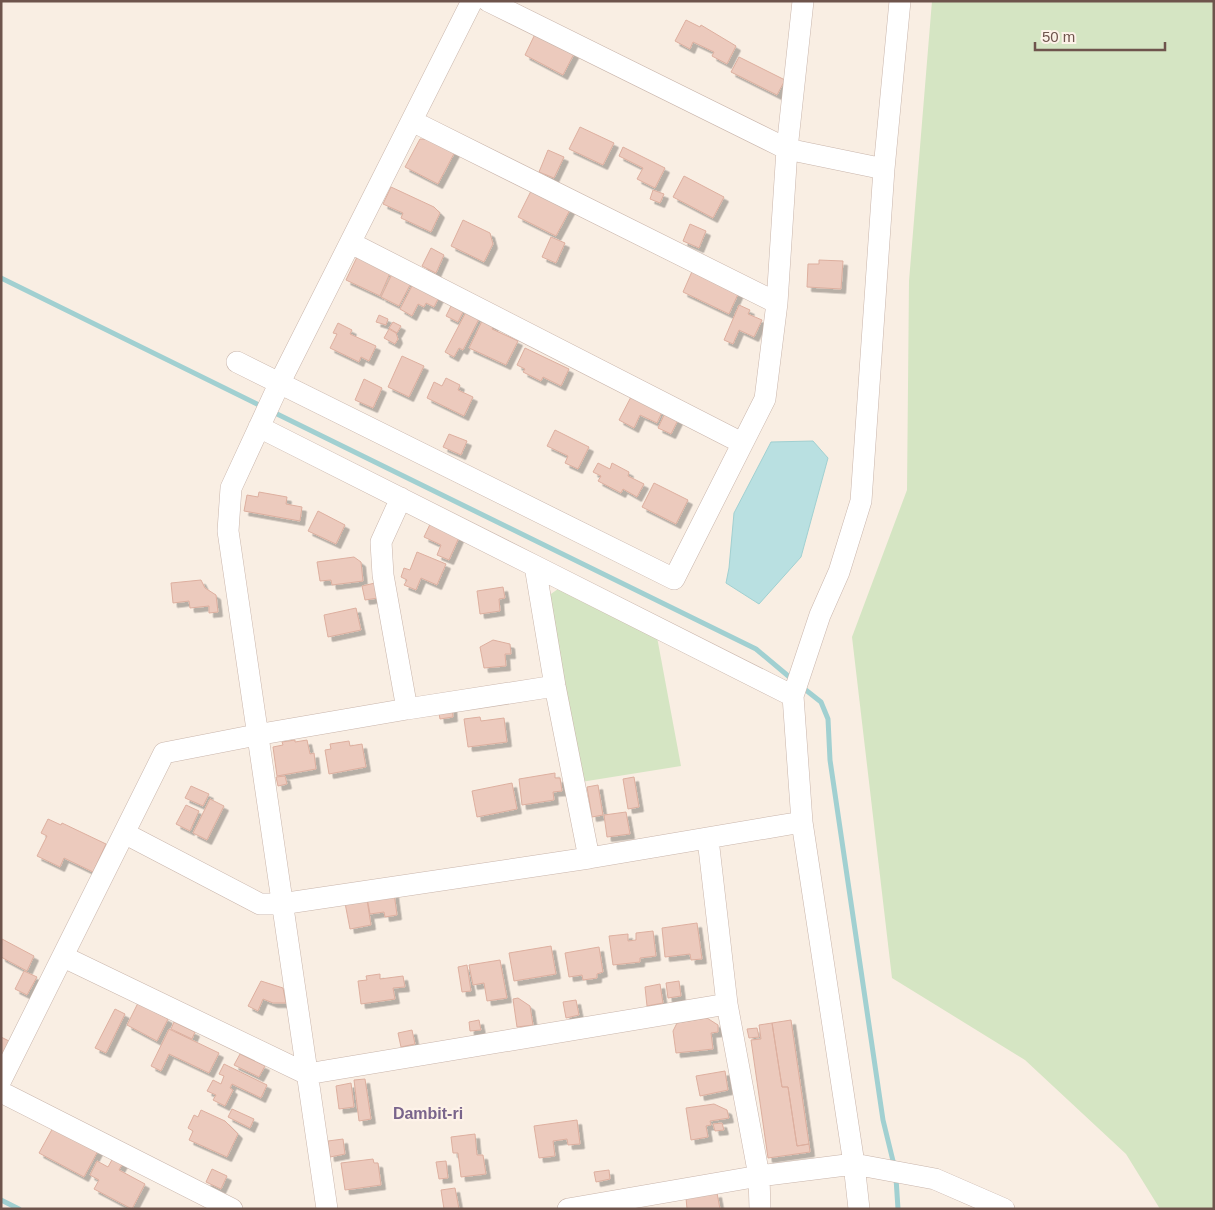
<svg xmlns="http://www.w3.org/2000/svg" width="1215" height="1210" viewBox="0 0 1215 1210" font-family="Helvetica,sans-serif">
<defs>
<filter id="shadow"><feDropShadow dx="4.5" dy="4.5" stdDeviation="0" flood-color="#0004"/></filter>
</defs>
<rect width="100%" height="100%" fill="#f9eee3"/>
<path fill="#d5e5c3" d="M932,1H1214V1209H1160L1126,1154L1025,1060L892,978L852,637L907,490L909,281Z
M558,589L657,637L681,766L581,782L548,596Z"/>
<path fill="#b9e0e1" stroke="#a1d0d1" d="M813,441L828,458L801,557L759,604L726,583L729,568L734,513L771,442Z"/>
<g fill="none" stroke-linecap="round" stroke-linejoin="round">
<path stroke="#a1d0d1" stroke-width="5" d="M1,278L263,407
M273,412L756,649L793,680
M802,687L821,702L828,719L830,760L883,1120L894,1165
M896,1178L898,1209
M1,1200L19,1209"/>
</g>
<path fill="#eccabd" stroke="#ddaf9f" filter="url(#shadow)" d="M686,20L700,27L701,25L736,46L727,64L712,56L714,52L693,42L690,49L675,41Z
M536,32L575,52L563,75L525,55Z
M739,57L785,80L777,95L731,72Z
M580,127L614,143L603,165L569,149Z
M420,139L436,140L456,150L438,184L405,167Z
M623,147L665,168L655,188L637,179L643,168L619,156Z
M548,150L564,157L554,178L539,172Z
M684,176L724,197L713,218L673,197Z
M391,187L434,207L440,213L431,232L401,218L403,213L383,204Z
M532,189L571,208L556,236L518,217Z
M653,190L664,194L660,203L650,199Z
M463,220L490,233L493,244L484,262L451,246Z
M690,224L706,231L699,248L683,241Z
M551,237L565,243L556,263L542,257Z
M431,248L444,255L436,273L422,266Z
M357,257L390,273L380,296L346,280Z
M819,260L843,261L841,289L807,287L808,264H819Z
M694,267L739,292L729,314L683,292Z
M392,274L411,283L399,306L381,297Z
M413,284L439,297L434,307L426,303L424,307L418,304L412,316L400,309Z
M452,304L464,310L458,322L446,316Z
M739,305L750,310L748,314L762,320L754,337L739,330L733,344L724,340Z
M467,310L480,317L463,350L459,348L454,357L445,352Z
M379,315L388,319L386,325L376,322Z
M483,319L494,325L492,329L518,341L506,365L469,348Z
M393,322L401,326L397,333L389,328Z
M338,323L352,330L350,334L376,346L369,361L361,357L359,362L330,348L337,334L333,333Z
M389,329L396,333L398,339L395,344L384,338Z
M525,348L569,369L561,386L543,377L541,381L523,372L525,369L517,365Z
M402,356L424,366L409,397L388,387Z
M446,378L460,385L458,390L473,397L464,416L427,398L434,382L442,386Z
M364,379L382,388L373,408L355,400Z
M633,393L664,408L657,423L640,415L634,428L619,420Z
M666,411L679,418L671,434L658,428Z
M555,430L589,447L578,469L565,463L568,456L547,446Z
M449,434L467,441L461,455L443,447Z
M598,463L610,469L612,463L629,472L628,476L644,484L637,497L623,489L621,493L598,481L601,476L593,472Z
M654,483L688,500L676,524L642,507Z
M259,492L287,497L286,504L302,507L300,521L244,511L247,495L258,497Z
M318,511L345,525L336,544L308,531Z
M432,520L461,533L449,560L437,555L441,545L424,537Z
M417,552L446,564L437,585L421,578L416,590L404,585L407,580L401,577L404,568L410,570Z
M354,557L361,562L363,581L332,585L331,580L320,581L317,562Z
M201,580L205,588L216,595L218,612L209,613V606L190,608L189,601L173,603L171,583Z
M375,583L378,598L365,600L362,586Z
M503,587L505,598L499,599L500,611L480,614L477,591Z
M356,608L361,630L328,637L324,615Z
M493,640L510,644L511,654H505L506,666L484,668L480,647Z
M452,706L453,717L440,719L438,708Z
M480,717L481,721L504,718L507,742L468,747L464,719Z
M295,740V742L307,740L310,754L314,753L316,769L277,776L273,747L283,745L282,742Z
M349,741L350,746L362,744L366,767L329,774L325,750L331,749L330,744Z
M555,773V778H560L562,791L553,792L554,800L522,805L519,779Z
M285,776L287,784L278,786L276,777Z
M634,777L639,807L628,809L623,779Z
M512,783L517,809L477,817L472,791Z
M598,785L603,815L592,817L587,787Z
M191,786L209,794L203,806L185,798Z
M210,799L224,806L207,840L193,833Z
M186,805L199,811L190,831L176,824Z
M626,812L630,834L607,837L604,815Z
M48,819L61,825L62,823L106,844L93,872L64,858L60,867L37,856L47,836L41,833Z
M394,893L397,915L385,917L384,912L370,914L367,898Z
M367,900L371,925L350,929L345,903Z
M697,923L702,959L691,960L690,954L665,957L662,928Z
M653,931L656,956L640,958V962L613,965L609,936L628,934V941L636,940V933Z
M2,939L34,956L27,971L1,957Z
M551,946L556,974L514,981L509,953Z
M599,947L603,972L597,974V978L583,980L582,975L569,977L565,953Z
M500,960L507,998L487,1001L484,983L473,985L469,965Z
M467,965L471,991L462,992L458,967Z
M24,971L37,977L27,995L15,989Z
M380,974V979L403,976L405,987L393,988L395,999L361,1004L358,981L367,980L366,976Z
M261,981L283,988L286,1003H273L263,999L258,1011L248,1006Z
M679,981L681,996L668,998L666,983Z
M660,984L663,1003L647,1006L645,987Z
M518,998L530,1006L533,1025L517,1027L513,999Z
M576,1000L579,1015L566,1018L563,1002Z
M138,1003L168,1019L157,1041L127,1025Z
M115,1009L125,1014L106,1053L95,1048Z
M707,1018L718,1025V1032L711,1033L713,1049L676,1053L673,1031L677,1023Z
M479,1020L481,1030L470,1031L469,1022Z
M791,1020L809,1144L797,1146L788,1087H782L772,1023Z
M174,1022L195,1032L192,1039L171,1029Z
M772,1023L782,1087H788L797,1146L809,1144L810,1152L768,1158L751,1040L761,1039L759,1025Z
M757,1028L759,1037L749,1038L747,1029Z
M169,1029L219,1053L209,1073L169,1054L161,1071L151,1066Z
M412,1030L415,1044L401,1047L398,1033Z
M1,1037L9,1041L3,1054L1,1053Z
M240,1054L265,1066L259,1077L234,1065Z
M224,1064L267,1085L261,1098L232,1084L230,1088L233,1090L225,1106L213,1100L216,1095L207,1091L213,1080L221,1084L224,1076L219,1074Z
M725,1071L728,1090L700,1096L696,1076Z
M365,1079L371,1119L359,1121L354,1080Z
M351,1083L354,1107L339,1109L336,1086Z
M714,1104L727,1110L729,1118L710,1121L711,1125L706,1126L708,1137L691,1140L686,1108Z
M232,1109L254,1119L250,1128L228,1117Z
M201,1110L225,1121L238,1134L227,1157L189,1140L193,1131L188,1128L194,1115L198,1117Z
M577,1120L580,1144L568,1145L567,1139L553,1141L555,1156L539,1158L534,1126Z
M722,1123L724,1130L715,1131L713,1124Z
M55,1124L100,1147L84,1177L39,1153Z
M475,1134L477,1155H483L486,1174L461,1177L458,1153H453L451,1137Z
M343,1139L345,1154L330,1157L328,1141Z
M113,1158L123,1163L119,1170L145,1184L132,1209L94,1189L99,1180L90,1175L97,1161L108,1167Z
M373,1159L374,1163H378L381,1185L345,1190L341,1163Z
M446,1161L448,1178L439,1179L436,1162Z
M212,1169L227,1176L221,1189L206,1182Z
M609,1170L610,1179L596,1182L594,1172Z
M455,1188L459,1209H444L441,1190Z
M717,1193L720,1209H687L686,1198Z"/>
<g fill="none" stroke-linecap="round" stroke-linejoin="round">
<defs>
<path id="minor" d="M488,1L787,149L884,169
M412,121L777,303
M351,243L742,443
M237,362L674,579L765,399L777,303L787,149L803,1
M535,566L793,696
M407,709L555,686
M126,834L260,904H281L589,858L555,686L535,566L259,427
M708,839L727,1004L759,1176L854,1164L935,1179L1004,1209
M589,858L802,822
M64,957L307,1074L727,1004
M1,1080L164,753L256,735L407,709L383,575L381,542L401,498
M1,1092L232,1209
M327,1209L228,531L231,488L280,382L472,1
M568,1209L759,1176L760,1209
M859,1209L854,1164L802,822L793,696L820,615L839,572L861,501L884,169L900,1"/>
</defs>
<use href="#minor" stroke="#c9b5ab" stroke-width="22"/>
<use href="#minor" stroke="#fff" stroke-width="21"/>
</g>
<g text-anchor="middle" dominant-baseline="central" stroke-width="4.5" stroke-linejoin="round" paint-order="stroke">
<g font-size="16" font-weight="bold" fill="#79648b" stroke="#fdf2e8">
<text x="428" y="1113">Dambit-ri</text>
</g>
</g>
<rect width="1215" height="1210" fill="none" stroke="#6e544c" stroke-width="5"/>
<path d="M1035 42v8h130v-8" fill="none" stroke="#6e544c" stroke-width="2.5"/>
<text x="1042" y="42" font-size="15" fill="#6e544c" stroke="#fdf2e8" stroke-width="4" paint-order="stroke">50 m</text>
</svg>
